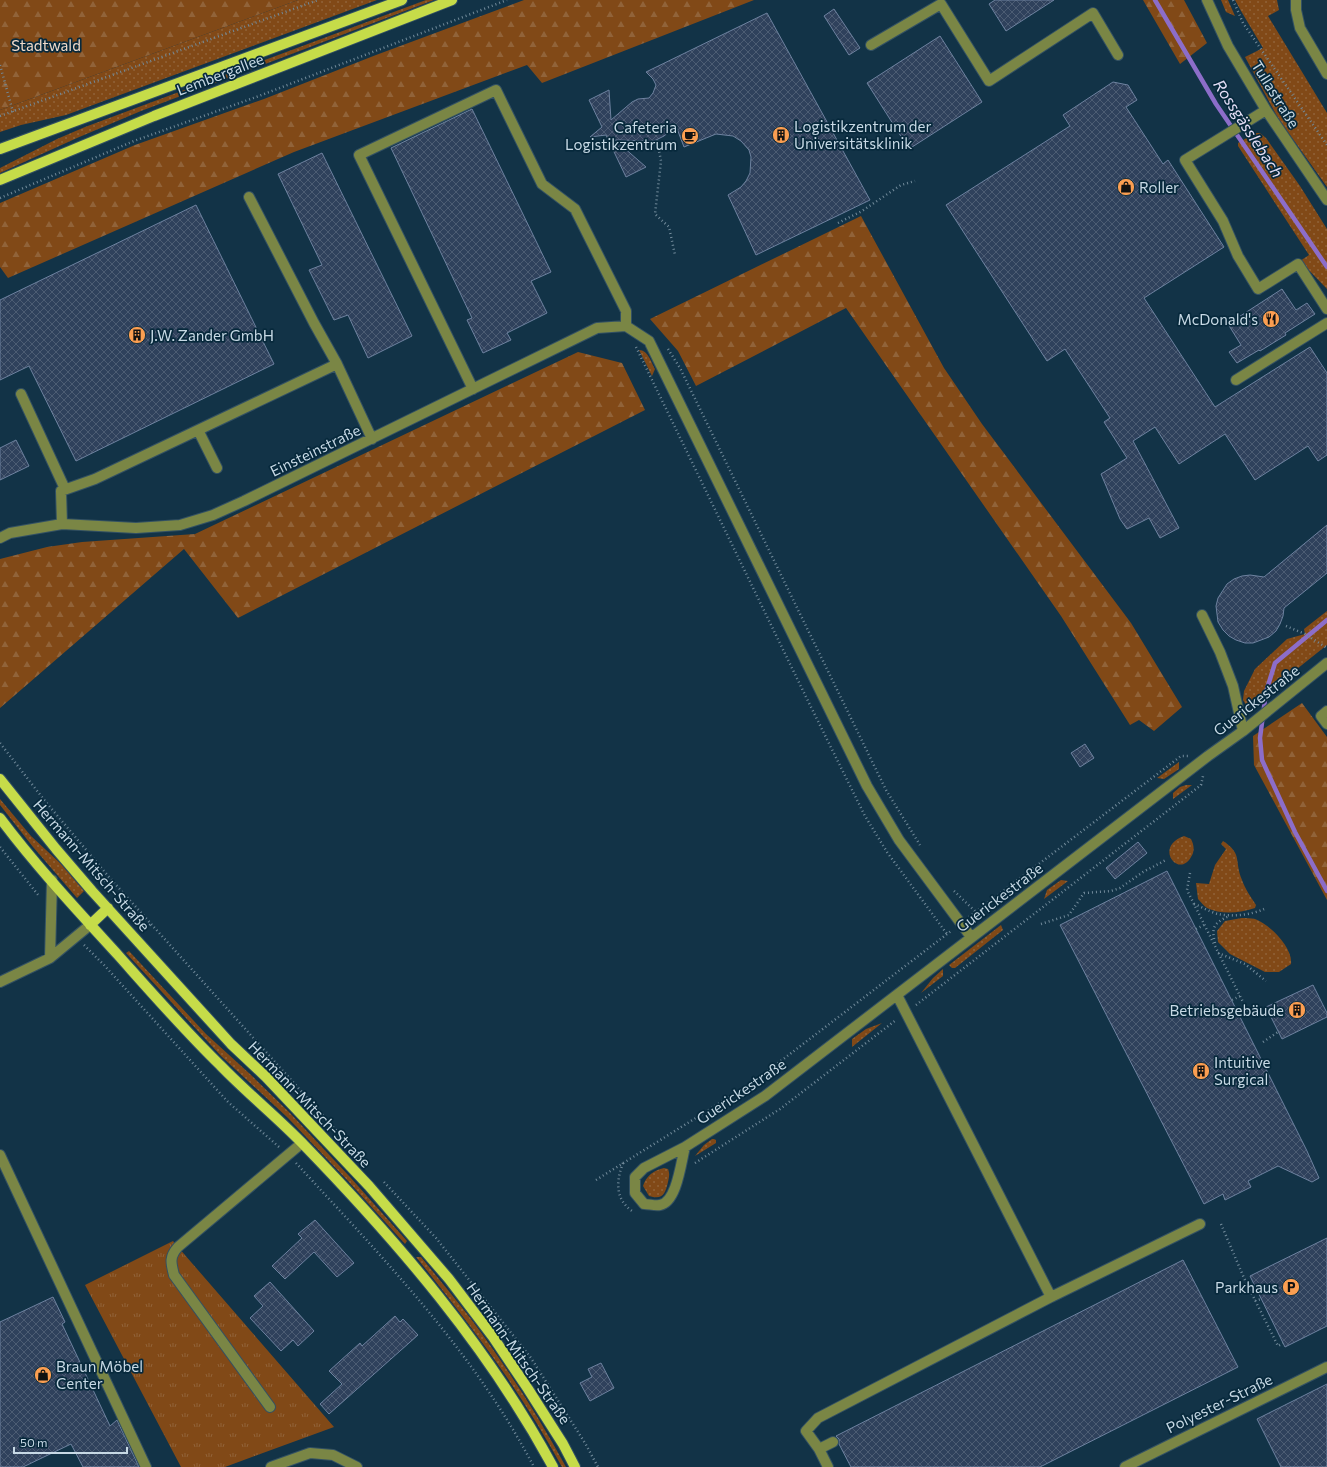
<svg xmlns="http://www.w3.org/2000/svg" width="1327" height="1467" viewBox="0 0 1327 1467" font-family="Commissioner,sans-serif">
<defs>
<pattern id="grass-dots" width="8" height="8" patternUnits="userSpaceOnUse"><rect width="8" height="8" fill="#814917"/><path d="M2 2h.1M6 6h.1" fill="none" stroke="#916339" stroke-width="1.8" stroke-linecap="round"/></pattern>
<pattern id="forest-firs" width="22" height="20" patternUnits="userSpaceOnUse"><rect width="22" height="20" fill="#814917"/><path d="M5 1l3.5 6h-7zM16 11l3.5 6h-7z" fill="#916339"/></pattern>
<pattern id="park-tufts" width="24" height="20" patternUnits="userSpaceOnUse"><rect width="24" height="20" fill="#814917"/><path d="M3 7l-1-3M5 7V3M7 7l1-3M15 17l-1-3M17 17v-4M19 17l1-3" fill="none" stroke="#916339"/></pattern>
<pattern id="building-cross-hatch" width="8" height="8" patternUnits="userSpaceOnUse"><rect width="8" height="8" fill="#2f415c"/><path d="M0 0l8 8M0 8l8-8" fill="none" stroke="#4c5c73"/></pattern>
</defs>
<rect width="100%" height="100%" fill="#123347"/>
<path fill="url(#grass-dots)" d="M298,0H377L66,115L21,125L0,132V110Z
M426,0H434L141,111L77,138L0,173V168L57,139L85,127Z
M1221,0H1228L1235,16L1226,12Z
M1235,0H1277L1279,10L1268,16L1327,113V187L1278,118L1245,57L1263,48L1241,11Z
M1255,133H1260L1266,138L1300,186L1327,229V289L1300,261L1309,255L1238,146V143Z
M639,350C648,350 651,362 655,369L652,376Z
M1327,611V645L1248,708L1243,700L1244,691L1255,669L1287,639L1305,634L1304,629Z
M1179,762V769L1164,779L1157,778Z
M1186,785H1192L1173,799V793L1180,787Z
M0,799L31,836L60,863L84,891L77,898L33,847L0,805Z
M1184,836L1191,839C1194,845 1195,851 1191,857C1179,879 1153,847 1184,836Z
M1223,841C1243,854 1234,861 1242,880C1245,889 1251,897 1256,905L1255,908C1241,913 1221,915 1207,908C1204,906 1201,902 1198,899L1196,883L1209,884L1215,865L1226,849L1221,844Z
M1061,880L1068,881L1044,899L1047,890Z
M1242,918C1246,918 1251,918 1255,919C1269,924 1293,947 1291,964L1279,972H1265L1230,954L1218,942L1217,931L1225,921Z
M1001,925L1003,930L955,968H952L949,965Z
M129,951L206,1034L250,1074L290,1113L350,1177L407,1241L405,1244L348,1181L288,1118L221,1056L126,953Z
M943,969V976L921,993L933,978Z
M882,1023L852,1047V1039L866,1029Z
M712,1139H714L716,1140V1143L695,1156L704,1145Z
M664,1168L668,1169C670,1174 669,1177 668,1182C665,1194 663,1200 649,1196L643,1186C646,1176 654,1170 664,1168Z
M416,1257H421C438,1278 455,1298 471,1319C506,1366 538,1415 566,1467H562C521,1391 470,1324 416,1257Z"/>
<path fill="url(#forest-firs)" d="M0,0H298L0,110Z
M524,0H754L542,83L527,65L294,152L8,278L0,267V203L135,145L264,99L376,55Z
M1143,0H1184L1207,43L1180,64Z
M861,216L944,368L982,424L1131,623L1182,707L1154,731L1139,720L1130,725L1061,616L846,308L696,386L678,351L650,319Z
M578,352L622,363L645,410L238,618L184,549L0,708V559L47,547L82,542L195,534Z
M1302,703L1327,737V900L1254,765L1253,736Z"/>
<path fill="url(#park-tufts)" d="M173,1241L178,1247L334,1427L225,1467H181L85,1285Z"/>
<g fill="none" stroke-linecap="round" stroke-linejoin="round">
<path stroke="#8c6dc9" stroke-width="4.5" d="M1155,0L1216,104L1327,267
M1327,620L1275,663L1266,692L1260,738L1262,760L1295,832L1327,891"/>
</g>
<path fill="url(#building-cross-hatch)" stroke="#6e82a0" d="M995,0H1054L1006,31L989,4Z
M834,9L860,48L849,55L824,16Z
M767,13L870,200L756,255L728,195L741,187L746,181L750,173L751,157L749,150L741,141L733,136L716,134L684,147L676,126L664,136L654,141L615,140L646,167L626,177L606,135L590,137L602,127L589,100L609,90L611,120L632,102L638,99L649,98L653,93L656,85L653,79L646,72Z
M940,36L982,102L909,149L867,83Z
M1113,82L1128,85L1137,100L1126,107L1163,164L1168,160L1224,247L1144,298L1215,407L1310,347L1327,373V455L1318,461L1308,446L1255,480L1225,434L1179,464L1155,427L1133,441L1179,528L1160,538L1149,518L1127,529L1120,519L1101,474L1127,458L1104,422L1110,418L1065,349L1047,361L946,205L1070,126L1063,115Z
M472,109L551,272L531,281L547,313L507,333L511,340L483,353L467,320L472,318L391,148Z
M322,153L412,336L368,358L348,315L334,320L309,270L322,265L278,174Z
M196,205L274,364L76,461L29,366L0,380V300Z
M1282,289L1296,310L1307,303L1315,314L1285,333L1286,335L1260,351L1259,350L1237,363L1229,352L1241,345L1228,324Z
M16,440L29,466L0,480V448Z
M1327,525V573L1284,608L1283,616L1280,624L1276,631L1269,637L1253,643H1245L1236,640L1229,636L1223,630L1218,622L1216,606L1218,598L1227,584L1234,579L1242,576L1250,575L1264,577Z
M1085,744L1094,758L1080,767L1071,753Z
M1138,842L1147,853L1115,879L1106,868Z
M1167,871L1307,1151L1319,1178L1312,1182L1278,1166L1248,1181L1251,1187L1225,1200L1223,1194L1204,1204L1060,925Z
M1313,985L1327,1013V1017L1282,1039L1266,1007Z
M315,1220L354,1263L337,1277L314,1252L285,1279L272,1266L302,1238L298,1234Z
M1327,1238V1326L1285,1347L1250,1276Z
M1183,1260L1238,1367L1040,1467H851L839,1444V1439L836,1436Z
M270,1282L314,1331L298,1346L293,1340L281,1351L250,1318L263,1306L254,1296Z
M53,1297L65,1322L62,1324L110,1426L117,1420L139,1467H83L71,1444L23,1467H0V1322Z
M395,1316L400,1322L403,1319L418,1335L329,1414L320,1404L342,1384L329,1371L360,1343L362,1346Z
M601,1363L614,1388L590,1401L580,1383L592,1377L588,1369Z
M1327,1384V1467H1281L1257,1419Z"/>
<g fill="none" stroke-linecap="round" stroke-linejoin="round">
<defs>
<path id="minor" d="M1207,0L1228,46L1266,110L1327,200
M1296,0V10L1300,28L1327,74
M871,45L941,4L989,81L1093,13L1118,55
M1266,110L1185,160L1223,221L1238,256L1258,289L1298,264L1327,309
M249,197L314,323L337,364
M626,326L649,341L867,786L899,840L971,937
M1236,380L1327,323
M473,389L359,155L496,90L542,184L575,209L626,311V326
M21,394L65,489
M198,430L217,468
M62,524L61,491L95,479L337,364L372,439
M0,538L10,533L62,524L136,528L180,525L213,515L244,501L597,328L626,326
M1202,615L1220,652L1233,686L1243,731
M1327,711L1321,716L1327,724
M50,958L52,880
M0,982L50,958L90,925
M897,995L1051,1297
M685,1147C681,1162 677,1202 660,1205C655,1206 649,1204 644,1204L635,1193V1177L644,1168L685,1147L765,1096L1208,756L1243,731L1327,663
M0,1155L146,1467
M270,1407L174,1275C171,1263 169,1257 178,1247L302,1143
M819,1449L806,1431L818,1418L1051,1297L1200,1224
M271,1467L310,1453L333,1455L357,1467
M828,1467L819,1449L833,1442
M1125,1467L1327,1367"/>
<path id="major" d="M0,149L402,0
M0,180L154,116L452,0
M0,779L56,849L92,891L231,1044L266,1077L369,1186L449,1279L493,1337L528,1389L563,1444L575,1467
M0,818C36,866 77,910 118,955C151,992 184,1030 220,1065C247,1093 277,1117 304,1145C399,1243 488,1347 553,1467
M90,925L108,908"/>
</defs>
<use href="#minor" stroke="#335163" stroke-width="12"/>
<use href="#major" stroke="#335163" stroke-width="12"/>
<path stroke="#728b9b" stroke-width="2.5" stroke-dasharray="1 3" stroke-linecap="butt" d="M1233,0L1243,23L1327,145
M0,65L13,112
M0,116L318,0
M657,140L661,161L655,214L669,227L675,255
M0,198L134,141L259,96L507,0
M838,223L862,211L901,185L915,181
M636,347L808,701L865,816L887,852L947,934
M668,349L680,368L886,790L920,845
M1286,626L1305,634L1327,648
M0,743L45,801L109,877L353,1149
M0,847L39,896
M1190,873L1187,890L1249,1014
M101,884L109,877
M954,891L976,912
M1194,904C1202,907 1210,912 1218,914C1232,917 1251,915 1264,909
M969,917L1181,756H1188
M1041,924L1069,915L1084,893L1111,891L1120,888L1143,872L1166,860
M1196,929L1204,925
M143,930L151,924
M1215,943C1211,927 1214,923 1229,916
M84,945L104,965L228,1102L279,1147
M1218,953L1245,964L1266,981
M1232,1000L1240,996
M916,1005L1201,785L1203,776
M1263,1042L1278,1032
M296,1163C383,1258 474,1352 534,1467
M623,1163C616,1181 615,1199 632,1211
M695,1163L780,1109L896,1020
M596,1180L752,1083L951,931
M384,1182L436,1238L531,1358L585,1443L598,1467
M1221,1224L1244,1278L1278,1346L1283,1343
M1255,1301L1261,1299"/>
<use href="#minor" stroke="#7a8645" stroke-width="10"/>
<use href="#major" stroke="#c6dc49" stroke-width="10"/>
</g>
<defs>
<symbol id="building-disc" viewBox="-11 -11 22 22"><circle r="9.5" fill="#fb9e51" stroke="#07293c"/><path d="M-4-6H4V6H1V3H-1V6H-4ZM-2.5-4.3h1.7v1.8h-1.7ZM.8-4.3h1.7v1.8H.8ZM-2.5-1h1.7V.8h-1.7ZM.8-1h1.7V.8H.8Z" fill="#111"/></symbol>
<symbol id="cafe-disc" viewBox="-11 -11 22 22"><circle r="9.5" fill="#fb9e51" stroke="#07293c"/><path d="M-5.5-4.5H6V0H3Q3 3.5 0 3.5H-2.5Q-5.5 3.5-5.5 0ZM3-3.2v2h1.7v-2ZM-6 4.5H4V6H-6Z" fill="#111"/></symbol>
<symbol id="shop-disc" viewBox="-11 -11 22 22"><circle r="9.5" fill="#fb9e51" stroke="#07293c"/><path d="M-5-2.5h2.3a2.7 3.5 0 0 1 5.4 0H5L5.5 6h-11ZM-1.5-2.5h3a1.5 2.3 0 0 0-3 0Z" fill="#111"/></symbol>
<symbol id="restaurant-disc" viewBox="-11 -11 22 22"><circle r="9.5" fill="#fb9e51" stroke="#07293c"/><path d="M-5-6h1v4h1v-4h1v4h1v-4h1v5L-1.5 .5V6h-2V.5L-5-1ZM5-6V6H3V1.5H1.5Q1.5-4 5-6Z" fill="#111"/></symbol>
<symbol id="parking-disc" viewBox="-11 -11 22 22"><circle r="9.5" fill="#fb9e51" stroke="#07293c"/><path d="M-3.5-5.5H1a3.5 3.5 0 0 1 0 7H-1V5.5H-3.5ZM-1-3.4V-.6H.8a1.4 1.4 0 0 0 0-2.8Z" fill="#111"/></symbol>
</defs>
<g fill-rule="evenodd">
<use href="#building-disc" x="771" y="125" width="20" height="20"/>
<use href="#cafe-disc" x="680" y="126" width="20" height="20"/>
<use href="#shop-disc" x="1116" y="177" width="20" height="20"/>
<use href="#restaurant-disc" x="1261" y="309" width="20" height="20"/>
<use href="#building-disc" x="127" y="325" width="20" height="20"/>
<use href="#building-disc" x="1287" y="1000" width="20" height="20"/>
<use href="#building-disc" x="1191" y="1061" width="20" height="20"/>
<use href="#parking-disc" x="1281" y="1277" width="20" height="20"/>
<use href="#shop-disc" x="33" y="1365" width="20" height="20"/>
</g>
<g text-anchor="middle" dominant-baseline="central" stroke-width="3.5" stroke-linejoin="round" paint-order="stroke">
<g font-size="15" fill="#f2dbca" stroke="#07293c">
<text x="46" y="45">Stadtwald</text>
</g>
<g font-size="15" fill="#c7d9e5" stroke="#07293c">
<text transform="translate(220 74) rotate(-21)">Lembergallee</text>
<text transform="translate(1276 94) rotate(58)">Tullastraße</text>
<text transform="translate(315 450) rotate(-26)">Einsteinstraße</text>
<text transform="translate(1256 700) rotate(-38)">Guerickestraße</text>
<text transform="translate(92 865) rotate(49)">Hermann-Mitsch-Straße</text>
<text transform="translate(999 897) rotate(-37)">Guerickestraße</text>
<text transform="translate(741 1091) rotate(-34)">Guerickestraße</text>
<text transform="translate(310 1104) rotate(46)">Hermann-Mitsch-Straße</text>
<text transform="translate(519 1353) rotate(55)">Hermann-Mitsch-Straße</text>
<text transform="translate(1219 1403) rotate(-26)">Polyester-Straße</text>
</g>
<g font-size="15" fill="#c7d9e5" stroke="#07293c" text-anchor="start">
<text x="794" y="126">Logistikzentrum der<tspan x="794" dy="17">Universitätsklinik</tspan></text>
<text x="677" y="127" text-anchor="end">Cafeteria<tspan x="677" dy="17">Logistikzentrum</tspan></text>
<text x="1139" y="187">Roller</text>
<text x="1258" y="319" text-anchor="end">McDonald's</text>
<text x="150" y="335">J.W. Zander GmbH</text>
<text x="1284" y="1010" text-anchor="end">Betriebsgebäude</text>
<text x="1214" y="1062">Intuitive<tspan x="1214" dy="17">Surgical</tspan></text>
<text x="1278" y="1287" text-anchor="end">Parkhaus</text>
<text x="56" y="1366">Braun Möbel<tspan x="56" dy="17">Center</tspan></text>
</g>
<g font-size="16" font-style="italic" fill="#e5dff7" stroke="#07293c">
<text transform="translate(1249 128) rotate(57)">Rossgässlebach</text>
</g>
</g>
<path d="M14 1447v6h113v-6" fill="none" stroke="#c7d9e5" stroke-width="2"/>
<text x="20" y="1447" font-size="12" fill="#c7d9e5" stroke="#07293c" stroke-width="3" paint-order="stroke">50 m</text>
</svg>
